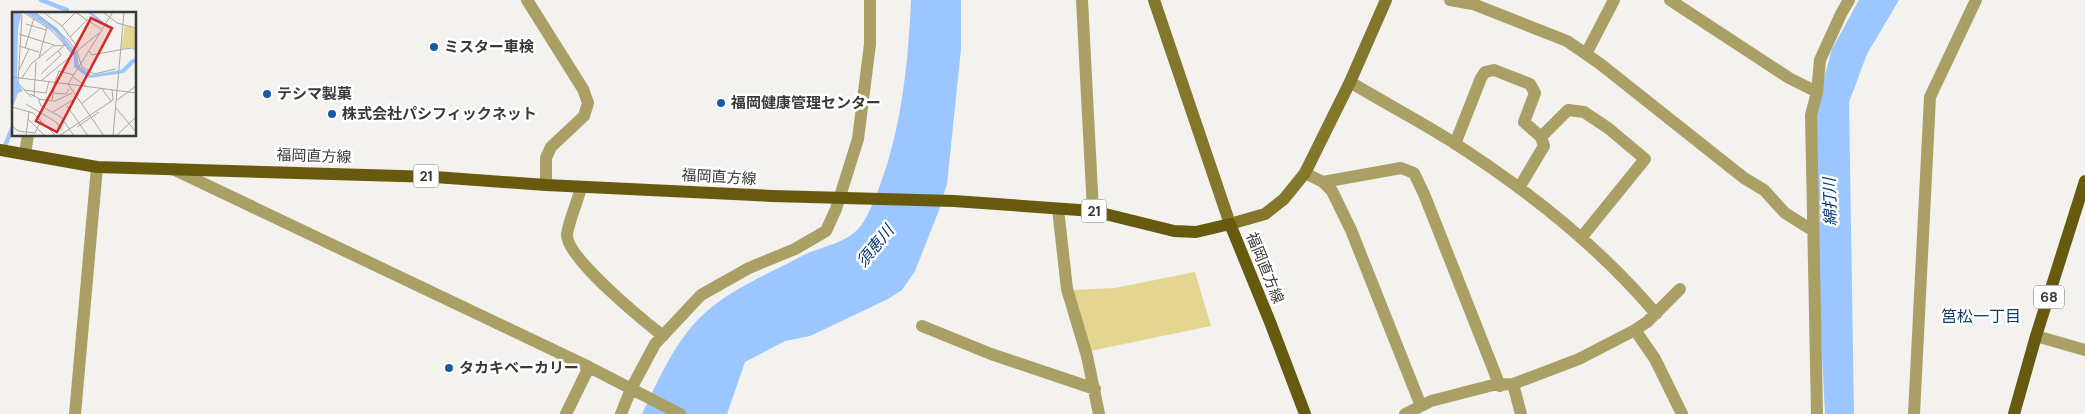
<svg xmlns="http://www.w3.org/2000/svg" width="2085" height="414" viewBox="0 0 2085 414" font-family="'DM Sans','Noto Sans JP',sans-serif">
<rect width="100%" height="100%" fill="#f3f2ee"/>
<path fill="#e4d690" d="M1195,272L1211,326L1090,351L1073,290L1115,288Z"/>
<path fill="#9bc6ff" d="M911,0H961V49L947,184L939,210L915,271L902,290L888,299L810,336L785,341L745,362L727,414H642C659,379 676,338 706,312C731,289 770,273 800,257C818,247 840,245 855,232C865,224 871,207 876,196C901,134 908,67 911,0Z
M1859,0H1899L1867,54L1849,102L1854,414H1825L1815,219L1814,115L1832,49Z"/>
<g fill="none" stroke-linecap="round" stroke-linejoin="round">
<path stroke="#9bc6ff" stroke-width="4.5" d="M41,0L67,10V14
M4,148L14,124"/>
<path stroke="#aa9f64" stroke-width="12" d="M527,0L583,89L588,103L584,116L551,147L546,158V185
M1082,0L1093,211
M1450,0L1473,4L1567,41L1599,63L1744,178L1764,190L1785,213L1812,230
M1670,0L1789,78L1817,92
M1586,54L1614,0
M1350,82C1383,102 1418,120 1451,141C1526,189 1599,246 1656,314
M1455,144L1481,78L1485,72L1494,70L1530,84L1535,93L1524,122L1541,137
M25,153L28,135
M173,169L589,367L680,414
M1305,173L1323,182L1401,168L1414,173L1424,194L1500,386
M1323,182L1332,191L1351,230L1421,406
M581,187C578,201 569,220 567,234C565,257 644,321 663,336
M1519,188L1544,146L1541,137L1568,110L1584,112L1608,128L1645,159L1581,238
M1058,209L1067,289L1087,356L1099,414
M922,326L991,354L1095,389
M1635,330L1647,322L1680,289
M2036,336L2085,350
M1513,384L1521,414
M75,414L97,167
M566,414L589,367
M621,414L631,389L655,344L701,295L749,268L795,249L826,231L836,209L858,139L870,44V0
M1405,414L1431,401L1493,385L1513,384L1579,359L1635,330L1655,359L1682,414
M1817,414L1811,115L1817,92L1820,60L1841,14L1849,0
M1914,414L1930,97L1976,0"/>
<path stroke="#84762b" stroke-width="12" d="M1154,0L1230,224L1265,214L1284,199L1305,173L1350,82L1386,0"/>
<path stroke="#675a0f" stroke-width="12" d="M0,150L97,167L435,177L546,185L772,196L954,201L1093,211L1174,231L1196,232L1230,224L1270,322L1305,414
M2014,414L2036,336L2085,181"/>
</g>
<g fill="#175aaa" stroke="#fff" stroke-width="2">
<circle cx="434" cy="47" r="5"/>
<circle cx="267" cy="94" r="5"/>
<circle cx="721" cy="103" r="5"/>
<circle cx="332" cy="114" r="5"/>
<circle cx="449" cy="368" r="5"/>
</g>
<g text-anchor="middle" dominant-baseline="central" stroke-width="5" stroke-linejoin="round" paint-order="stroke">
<g fill="#fff" stroke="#747473" stroke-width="1">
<rect x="413.5" y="164.5" width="25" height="23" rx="4"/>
<rect x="1081.5" y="199.5" width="25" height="23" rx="4"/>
<rect x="2034" y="285.5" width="30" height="23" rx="4"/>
</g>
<g font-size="14" font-weight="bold" fill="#393937">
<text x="426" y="176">21</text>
<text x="1094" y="211">21</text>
<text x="2049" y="297">68</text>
</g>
<g font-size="15" font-weight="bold" fill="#393937" stroke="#fff" text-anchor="start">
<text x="444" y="47">ミスター車検</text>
<text x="277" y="94">テシマ製菓</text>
<text x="731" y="103">福岡健康管理センター</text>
<text x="342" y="114">株式会社パシフィックネット</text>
<text x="459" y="368">タカキベーカリー</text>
</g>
<g font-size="15" fill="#393937" stroke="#fff">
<text transform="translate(314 156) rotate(2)">福岡直方線</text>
<text transform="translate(719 177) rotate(3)">福岡直方線</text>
<text transform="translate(1265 268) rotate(68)">福岡直方線</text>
</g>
<g font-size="16" font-style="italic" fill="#003673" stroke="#fff">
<text transform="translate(1830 202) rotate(-92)">綿打川</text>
<text transform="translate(875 246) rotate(-51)">須恵川</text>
</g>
<g font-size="16" fill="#113b6e" stroke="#fff">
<text x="1981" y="316">筥松一丁目</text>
</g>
</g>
<g transform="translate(12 12)">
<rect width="124" height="124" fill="#f3f2ee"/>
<path d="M113,14L124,16V39L121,35L109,37Z" fill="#e4d690"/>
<path d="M0,0H10L6,16L5,69L11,79L6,81L0,97ZM13,0H22L45,16L65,42L67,54L79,63L109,58L119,48L124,46V49L112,61L77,66L62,55V44L42,19Z" fill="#9bc6ff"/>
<path fill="none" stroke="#9bc6ff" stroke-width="2.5" d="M77,0L91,11"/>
<path fill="none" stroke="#a9a8a5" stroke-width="1" d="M11,0L39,18L53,33L34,49M23,0L56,28L65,40L70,55L82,62L104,57M31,0L50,14L66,36M63,0L89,17M91,0L105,11L124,16M10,3L6,71L19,85M14,12L34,18M50,14L64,0M7,22L42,33M58,25L75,8M7,34L27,40M13,36L22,6M77,39L80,43L112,37L121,36L124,39M27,46L35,15M7,58L17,37M29,62L49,43L46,39M0,65L56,72L101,0M61,65L74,74M10,66L19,52L41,34L53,33L59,41M30,68L87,21M43,70L47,59L62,63M90,77L99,89M12,78L34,81L37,69M41,81L54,82L57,77M18,82L26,86L29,94L49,105L62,124M22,84L24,50M26,87L40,89L43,70M105,88L124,74M41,90L60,81M14,92L44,110L50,118M69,92L88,77M55,94L76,124M0,95L21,101L44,124M104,96L124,120M41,100L64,86M16,107L33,124M0,114L6,119L23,121L29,109M65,115L87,100M14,124L17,99M47,124L101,88L100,78M92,124L56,72L124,81M101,124L112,0M104,124L124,105"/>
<path fill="#d62828" fill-opacity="0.15" stroke="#d62828" stroke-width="2.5" d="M79,6L100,16L45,120L24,109Z"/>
<rect width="124" height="124" fill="none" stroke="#393937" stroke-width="2.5"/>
</g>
</svg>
